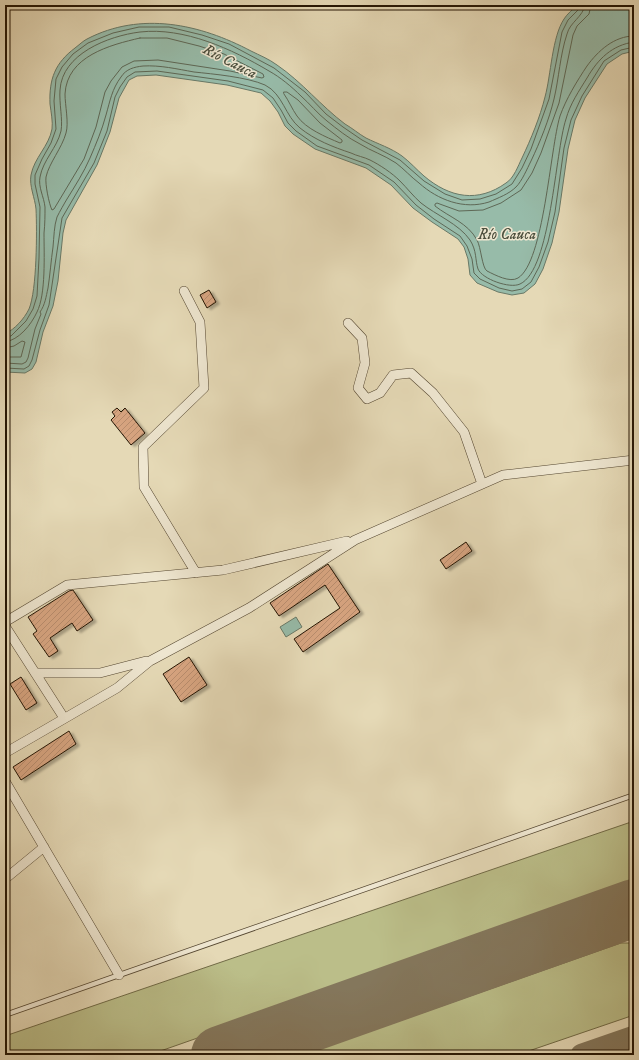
<svg xmlns="http://www.w3.org/2000/svg" width="639" height="1060" font-family="'IM FELL DW Pica',serif">
<defs>
<pattern id="building-hatch" width="6" height="6" patternUnits="userSpaceOnUse"><rect width="6" height="6" fill="#d8a581"/><path d="M-1 1l2-2M0 6l6-6M5 7l2-2" fill="none" stroke="#b98d6e"/></pattern>
<filter id="shadow"><feDropShadow dx="3.5" dy="2" stdDeviation="1" flood-color="#0004"/></filter>
</defs>
<rect width="100%" height="100%" fill="#e5d9b6"/>
<filter id="stains"><feTurbulence type="fractalNoise" baseFrequency=".005" numOctaves="4"/><feColorMatrix values="0 0 0 0 .2 0 0 0 0 .09 0 0 0 0 .02 0 0 0 .5 -.17"/></filter>
<radialGradient id="worn" r=".72"><stop offset=".6" stop-color="#630" stop-opacity="0"/><stop offset="1" stop-color="#630" stop-opacity=".3"/></radialGradient>
<path fill="#bbbe89" stroke="#706a46" d="M634 821V885L149 1055H5V1036Z
M621 943H630L634 945V1015L517 1055H302Z"/>
<path fill="#97bba9" stroke="#697967" d="M578 5H634V51L622 54 607 64 585 98 575 120 568 149 559 212 552 243 543 269 535 284 524 293 512 295 498 292 477 283 470 275 468 259 464 247 458 239 432 222 413 208 391 185 366 168 315 149 293 134 285 126 278 112 270 101 261 93 227 85 156 75 137 76 129 80 119 98 110 132 97 165 66 220 63 233 58 281 53 306 43 332 36 362 32 369 25 373 5 372V334C15 329 24 319 29 309 37 290 37 231 36 209 35 198 29 186 31 175 34 158 49 146 52 129 53 122 51 112 50 104 49 79 55 63 75 48 79 45 83 41 87 39 141 11 200 24 251 51 259 55 269 59 277 65 302 82 321 106 345 124 352 128 359 134 366 138 378 144 391 148 402 156 410 162 417 170 424 176 450 198 478 203 506 183 514 178 518 166 522 158 531 139 540 117 545 97 551 75 552 37 564 19 567 14 573 9 578 5Z
M296 617 302 627 286 637 280 627Z"/>
<g fill="none" stroke-linecap="round" stroke-linejoin="round">
<path stroke="#5e6856" stroke-width="1" d="M591 5 589 14 577 26 573 35 559 103 541 153 532 173 521 190 501 203 483 210 459 211 437 203 435 204V206C449 217 468 223 477 240 481 247 482 268 487 271 495 275 510 283 518 278 544 262 550 149 560 116 566 99 577 81 587 66 598 51 614 36 634 36
M140 38H167L199 46 224 54 263 74 264 77 262 78 230 71 158 60 134 61 122 67 111 81 105 92 96 127 84 159 54 209 52 210C49 204 45 184 46 177 49 163 62 148 66 133 69 123 65 105 65 94 67 56 110 45 140 38Z
M284 92H287L298 100 320 123 342 140V142L340 143C326 137 306 129 297 116 292 109 289 101 284 94Z
M5 337 11 336 26 321 33 309 37 296 39 258 40 207 35 184V175L42 159 51 143 56 129 54 101 56 79 62 67 73 54 88 43 113 33 139 27H169L202 35 229 44 274 68 305 92 326 114 343 127 362 140 400 160 424 181 445 194 462 200 480 199 496 194 512 184 522 168 531 149 549 99 562 32 568 20 579 9 580 5
M5 342C19 340 31 325 37 312 46 294 44 255 44 233 45 224 45 215 45 207 44 197 38 187 40 177 43 160 57 148 61 131 63 120 59 103 60 90 62 54 108 36 140 32 184 27 232 49 269 71 280 77 292 87 301 96 310 104 317 113 327 121 337 129 348 138 360 144 371 151 384 155 396 163 404 169 411 177 419 183 438 200 464 210 489 202 498 198 509 194 516 187 522 181 527 169 531 161 540 142 549 120 554 99 559 78 560 55 567 34 570 22 583 17 585 5
M5 348 14 346 22 341 25 342 21 357H5
M5 363 22 364 26 362 28 358 35 329 41 314 40 312C45 305 46 297 48 288 50 275 51 261 53 247 54 237 54 226 57 217 60 211 64 204 67 199 75 186 84 172 90 158 96 144 102 130 106 115 110 101 112 89 121 77 126 69 134 67 143 66 160 65 177 69 194 72 213 74 247 77 265 85 283 94 285 116 300 128 315 140 333 147 351 153 357 156 364 157 370 160 380 165 392 173 400 181 407 188 413 196 421 203 436 215 459 224 470 240 477 251 475 260 478 269 482 279 510 289 520 284 551 270 555 152 566 119 570 104 579 91 587 78 598 59 612 45 634 42
M5 368 24 369 29 366 32 360 40 330 49 305 62 218 94 163 107 131 115 97 120 87 127 77 135 72 157 71 228 81 263 90 273 98 281 110 288 123 296 131 317 146 369 165 394 182 416 205 434 219 460 236 467 246 472 259 474 273 480 279 499 288 512 291 522 289 531 282 539 267 548 242 555 212 564 148 571 120 582 96 604 61 621 50 634 47"/>
<path stroke="#84775c" stroke-width="23" d="M598 921 615 919H634
M582 1055 634 1037"/>
<path stroke="#84775c" stroke-width="58" d="M220 1055 634 908"/>
</g>
<path fill="url(#building-hatch)" stroke="#241503" filter="url(#shadow)" d="M209 290 216 302 207 308 200 295Z
M117 408 121 412 125 408 145 433 131 445 111 420 115 416 112 412Z
M466 542 472 551 446 569 440 560Z
M328 564 360 612 303 652 294 639 340 608 325 585 279 616 270 603Z
M73 590 93 620 77 631 72 623 50 638 58 651 49 657 33 634 37 631 28 617 69 591Z
M189 657 207 685 181 702 163 674Z
M21 677 37 703 26 710 10 684Z
M69 731 76 744 21 780 13 767Z"/>
<g fill="none" stroke-linecap="round" stroke-linejoin="round">
<defs>
<path id="lane" d="M5 1015 634 795"/>
<path id="street" d="M184 291 200 322 204 388 143 447 144 487 196 573
M348 323 362 338 365 363 358 388 367 399 380 393 393 375 411 373 433 393 464 432 482 484
M5 622 67 585 223 570 347 541
M5 626 64 718
M35 673H100L146 661
M5 753 117 688 150 661 249 608 355 540 503 475 634 460
M5 781 119 975
M5 879 44 847"/>
</defs>
<use href="#lane" stroke="#544630" stroke-width="6"/>
<use href="#street" stroke="#544630" stroke-width="10"/>
<use href="#lane" stroke="#eee6d0" stroke-width="4.5"/>
<use href="#street" stroke="#eee6d0" stroke-width="9"/>
</g>
<g text-anchor="middle" stroke-width="3" stroke-linejoin="round" paint-order="stroke">
<g font-size="15" font-style="italic" fill="#4c4f3d" stroke="#eee6d0">
<text transform="translate(230 61) rotate(27)" y="5">Río Cauca</text>
<text x="507" y="239">Río Cauca</text>
</g>
</g>
<rect width="639" height="1060" fill="none" stroke="#e5d9b6" stroke-width="20"/>
<rect x="6" y="6" width="627" height="1048" fill="none" stroke="#241503" stroke-width="2"/>
<rect x="10" y="10" width="619" height="1040" fill="none" stroke="#241503"/>
<rect width="100%" height="100%" filter="url(#stains)"/>
<rect width="100%" height="100%" fill="url(#worn)"/>
</svg>
